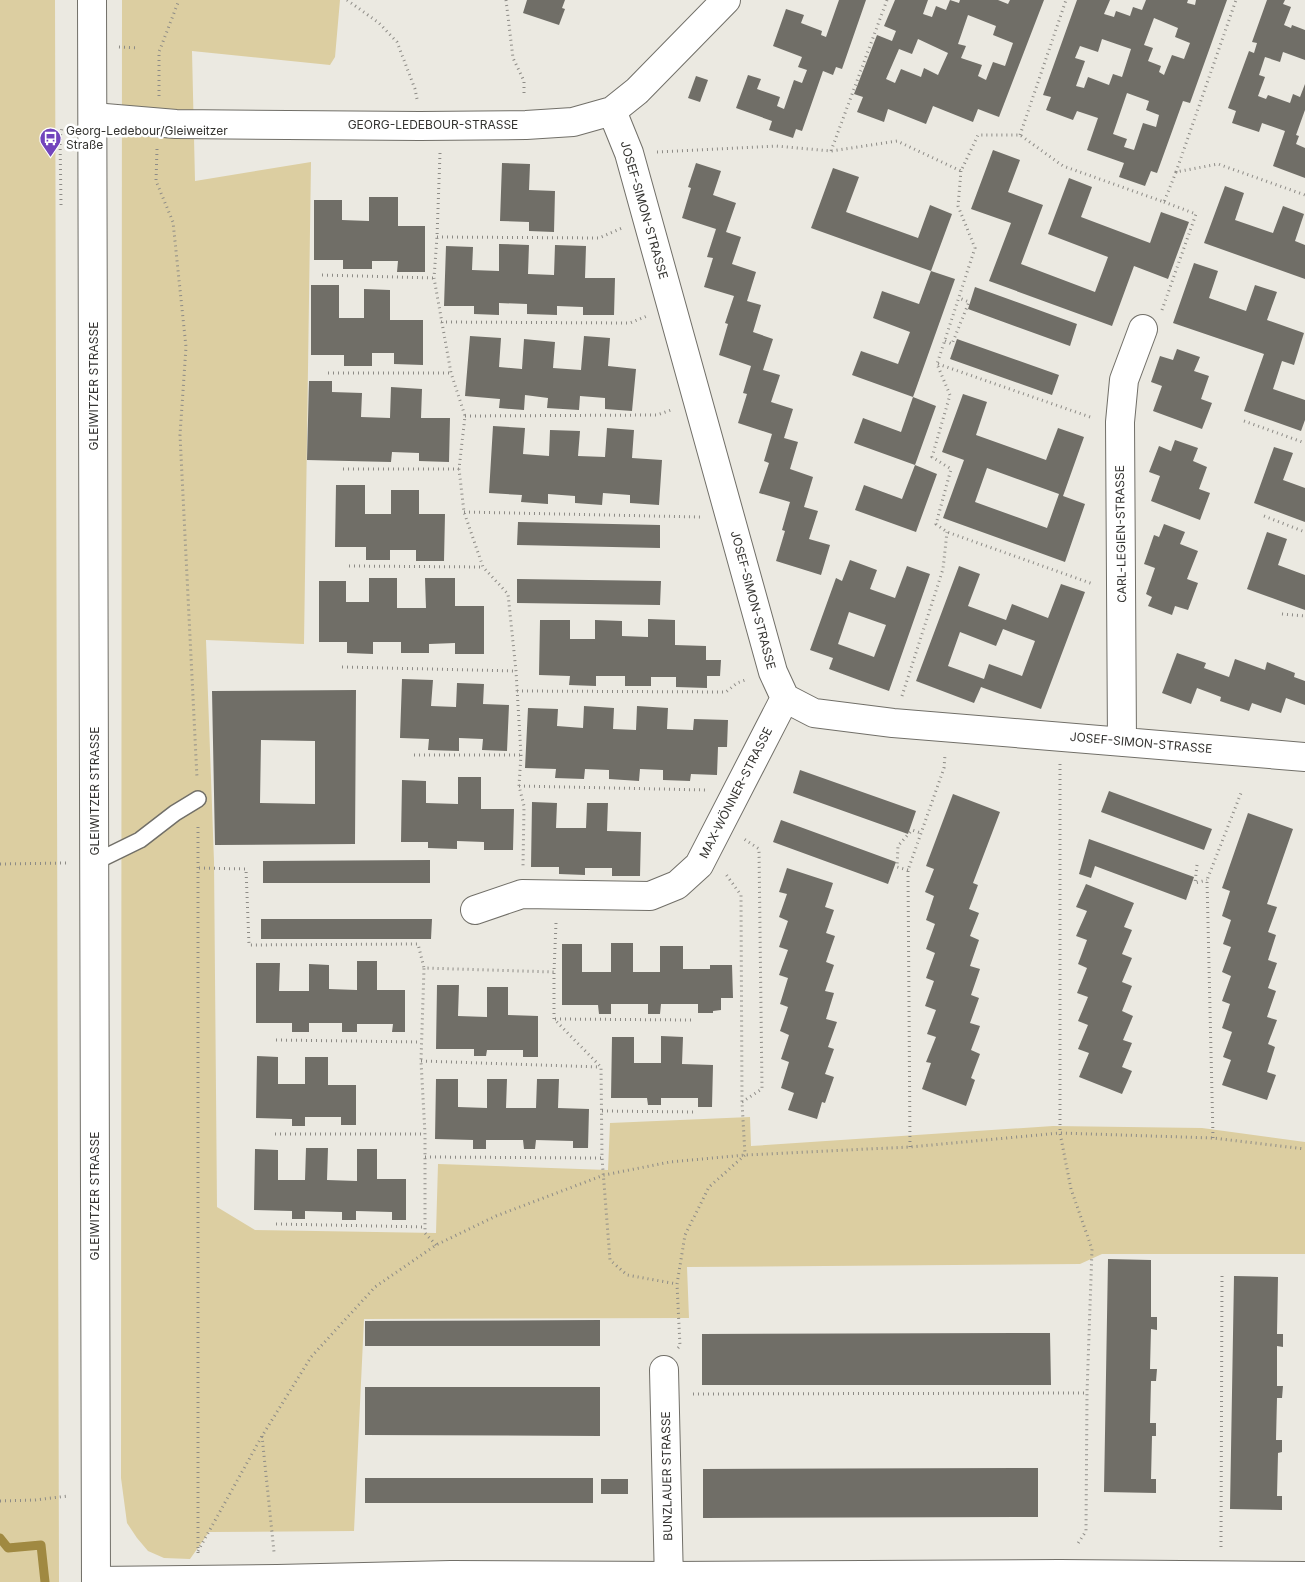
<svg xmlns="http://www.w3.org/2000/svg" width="1305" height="1582" font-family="Inter,sans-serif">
<rect width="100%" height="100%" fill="#ebe9e1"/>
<path fill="#dccea1" d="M0 0H55L59 1582H0Z
M122 0H340L335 57 330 65 192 51 195 181 311 162 304 644 206 640 214 861 217 1207 255 1230 436 1233 438 1164 608 1170 610 1123 750 1117 751 1146 1053 1126 1202 1128 1305 1142V1254H1102L1080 1264 687 1267 689 1318 364 1319 354 1531 209 1532 190 1559 164 1558 148 1551 137 1538 127 1523 121 1478Z"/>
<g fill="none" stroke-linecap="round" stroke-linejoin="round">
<path stroke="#a08941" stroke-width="9" d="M0 1538 8 1548 41 1545 45 1582"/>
</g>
<path fill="#706e67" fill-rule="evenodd" d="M527 0H565L562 8 565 9 559 25 523 13Z
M839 0H866L842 69 836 67 833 75 823 71 802 131 796 129 793 138 769 130 772 121 736 108 748 75 761 79 757 89 780 97 777 106 784 109 794 80 802 83 807 70 798 67 802 57 773 46 786 9 804 15 801 23 822 31 821 35 826 37Z
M895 0H928L923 14 932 17 936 6 946 10 950 0 959 3 960 0H998L1008 4 1010 0H1044L999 117 978 109 973 122 933 106 926 124 888 109 884 122 857 112 863 97 854 94 877 35 892 41 896 31 884 26ZM968 15 996 26 993 35 1013 43 1005 66 993 62 986 80 978 76 982 65 961 58 966 46 958 44ZM918 39 948 53 938 75 924 68 921 77 901 69 895 83 886 79 899 49 912 54Z
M1077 0H1110L1104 14 1114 17 1116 11 1130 16 1133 7 1142 10 1146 0H1188L1187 3 1195 5 1196 0H1227L1190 103 1183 101 1157 173 1151 171 1145 186 1119 177 1124 163 1087 150 1098 118 1077 111 1073 120 1046 110 1051 97 1043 95ZM1154 18 1178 28 1175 37 1190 43 1184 59 1172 55 1164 75 1159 72 1161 66 1148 61 1153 48 1144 45ZM1102 39 1131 49 1122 77 1113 74 1109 85 1088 77 1084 88 1076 86 1085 61 1075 58 1080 46 1098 52ZM1127 93 1149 101 1146 110 1159 115 1156 127 1143 123 1134 150 1124 147 1127 139 1113 134Z
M1267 0H1285L1283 4 1291 7 1284 25 1291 28 1292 25 1305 30V60L1283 52 1280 62 1265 57 1259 75 1265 77 1258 96 1266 99 1268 95 1290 103 1293 94 1300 97 1305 84V110L1296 135 1299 136 1296 144 1305 148V178L1273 166 1285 131 1262 123 1259 132 1232 123 1236 111 1228 108 1249 51 1254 53 1257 43 1252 42Z
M696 76 708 80 700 102 688 98Z
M993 150 1020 160 1008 192 1043 205 1021 264 1095 292 1108 257 1048 234 1069 178 1092 187 1081 217 1150 243 1161 212 1189 222 1168 279 1134 266 1112 326 989 281 1011 223 971 209Z
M502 163 530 164 529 190 555 191 554 232 529 231V222L500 221Z
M696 163 721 171 713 195 736 203 726 232 741 237 732 264 756 272 747 301 761 305 753 332 773 339 763 370 780 375 771 402 793 409 784 438 798 442 790 469 813 477 804 507 818 511 809 539 830 545 821 575 776 561 785 531 782 530 790 502 759 493 769 463 764 461 772 434 738 423 747 394 743 393 751 366 719 355 728 324 725 323 734 296 704 287 713 258 707 257 716 229 682 218 691 188 688 187Z
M833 168 859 177 846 212 918 238 930 205 952 214 931 271 811 228Z
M1225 186 1244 193 1235 220 1273 233 1283 206 1304 214 1295 241 1305 245V279L1204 243Z
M369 197H398V226H425V272H397L398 261H372V269H343V260H314V200H342V220L369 221Z
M499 244 529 245 528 274 554 275 555 245 586 246 585 278H615L614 315H583V307L557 306V315L527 314V304L499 303V315L474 314V306H444L446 246 473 247 472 270 499 271Z
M1194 263 1218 271 1209 298 1246 311 1255 285 1277 292 1267 320 1304 333 1294 365 1282 361 1273 389 1305 400V420L1301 431 1244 411 1264 354 1173 323Z
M931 271 955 279 913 397 852 375 861 351 898 364 910 332 873 318 882 291 919 304Z
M311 285H339V318H364V289L390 290V320H423V365L394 364V353H372V366H344V355H311Z
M975 287 1077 324 1070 346 968 309Z
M470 336 501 338 499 367 522 369 524 339 555 342 553 368 581 370 584 336 610 338 608 366 636 369 632 411 605 409V398L580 396 579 410 547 408 548 398 525 395 524 410 499 408 500 399 465 396Z
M957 339 1059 375 1052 395 950 359Z
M1177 349 1200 357 1194 371 1209 376 1201 399 1212 403 1202 429 1153 411 1162 386 1151 382 1160 356 1173 360Z
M309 381H332V392L362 393 361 417 390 418 391 387 422 389 421 418H450L449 462 419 461V453L392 452 391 462 307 460Z
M963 394 987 402 976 435 1046 460 1058 428 1084 437 1063 496 1085 504 1065 562 943 518 964 460 942 452ZM987 468 1059 494 1047 528 975 502Z
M913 397 936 406 915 465 854 443 863 418 901 432Z
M493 426 525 428 523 454 549 456 550 430 580 431 578 456 605 457 607 428 634 430 632 458 662 460 659 505 630 503V495L603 493 602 505 575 503V496L548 494V504L521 502 522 495 489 493Z
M1175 440 1198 448 1193 461 1207 467 1199 489 1210 493 1200 520 1151 501 1160 476 1149 472 1159 446 1171 451Z
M1274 447 1293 453 1283 480 1305 488V522L1254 503Z
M915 465 937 474 916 532 855 510 864 485 902 499Z
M336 485H365V514H391V490H419V514H445L444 561H416V550H390V560H366V547H335Z
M518 522 660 525V548L517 545Z
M1164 524 1185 532 1180 544 1198 551 1187 579 1198 583 1188 610 1175 606 1172 615 1148 606 1152 597 1146 594 1155 568 1144 564 1154 535 1159 537Z
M1267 532 1287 539 1278 565 1305 575V610L1247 589Z
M850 560 877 570 870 589 895 598 907 566 930 574 889 691 829 669 833 658 810 650 836 578 842 581ZM849 612 886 625 874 657 838 644Z
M959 566 980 574 968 606 1006 620 1012 604 1048 618 1061 584 1085 592 1041 709 981 687 974 703 916 681ZM1003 629 1035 641 1022 676 989 664 984 679 948 666 960 632 996 646Z
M369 578H397V608H426L425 578H455V606H484V654H455V643L429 644V653H401V642H373V654L347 653V642H319V581H346V602H369Z
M517 579 661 581 660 605 517 603Z
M648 619 675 620V645L706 646V660H721L720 676H707V688L676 687V677H651V686H625V676H596V686L569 685 570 676 539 675 540 620H570V639H595V620L622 621V636L648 637Z
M1177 653 1206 663 1204 668 1229 677 1235 659 1265 670 1267 662 1295 673 1294 677 1305 681V705L1286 698 1281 713 1252 703 1249 711 1220 701 1221 697 1197 688 1191 704 1162 693Z
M402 679 433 680 431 706 456 707 457 683 484 684 483 704 509 705 507 751 482 750 483 739 459 738V751L428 750 429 739 400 738Z
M356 690 355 844 215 845 212 691ZM261 740 315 741V804L260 803Z
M584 706 614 708 613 729 636 730 637 706 668 708 667 729 693 730 694 719 728 720 727 747H718L717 775 691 774 690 781 663 780V770L640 769 639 781 609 779V770L585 769 584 779 555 778 556 769 525 768 528 708 558 709 557 726 583 728Z
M800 770 916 811 908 834 793 793Z
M458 777H481V809H514L513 850H484V842L457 841V849L428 848V842H401L402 780 426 781V803L458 804Z
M1109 791 1212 829 1204 850 1101 812Z
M953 794 1000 812 973 883 978 885 969 909 979 913 970 936 979 940 970 966 980 969 971 995 979 998 970 1023 980 1026 971 1050 980 1054 971 1078 975 1080 966 1106 922 1089 931 1063 926 1062 936 1037 927 1034 936 1010 925 1006 934 981 926 978 935 953 926 949 935 924 926 920 934 896 925 892 934 869 926 866Z
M532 802 557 803 556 828H586L587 803H608L607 831 641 832 640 876H612V868H585V875L559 874V867H531Z
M1248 813 1293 829 1267 904 1277 907 1268 932 1276 935 1268 960 1277 963 1268 988 1276 991 1267 1017 1277 1020 1268 1044 1275 1047 1267 1072 1276 1075 1267 1100 1222 1085 1231 1060 1223 1057 1232 1032 1222 1028 1230 1004 1222 1001 1231 976 1222 972 1231 947 1223 944 1231 920 1222 916 1230 891 1222 888Z
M781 820 896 862 888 884 773 842Z
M1089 839 1194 877 1186 900 1095 866 1091 878 1079 874Z
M430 860V883H263V861Z
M787 868 833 883 825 907 834 910 826 933 835 936 826 962 834 965 825 991 834 993 826 1019 837 1022 828 1047 834 1049 825 1074 834 1077 825 1103 822 1102 817 1119 788 1110 794 1093 781 1088 789 1062 781 1059 789 1035 780 1031 788 1007 780 1004 788 978 779 975 788 950 779 947 788 921 779 917 787 894 779 892Z
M1086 884 1134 903 1124 927 1132 930 1122 954 1132 958 1122 982 1132 986 1122 1011 1133 1016 1123 1040 1132 1043 1122 1067 1132 1071 1122 1094 1079 1077 1089 1053 1078 1049 1088 1025 1078 1021 1088 997 1077 993 1087 968 1078 964 1087 940 1076 936 1087 911 1076 907Z
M261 919H432L431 939H261Z
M611 943H633V972H660V946H683V969H710V965H732L733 998H721V1010L713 1011V1013H698V1004H661L660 1014H648V1004H611V1014H599L598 1005H562V944H582V972H611Z
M357 961H377V990H405V1032H392L393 1024H357V1032H342V1023H309V1032H292V1023H256V963H280L279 991H309V964L329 965V989L357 990Z
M437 985H459L458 1016 487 1017V987H508V1015L538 1016V1057H523V1050H487L486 1056H474V1049H436Z
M661 1036 683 1037 682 1064 713 1065 712 1107H698V1098H661V1105H648L647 1098H611L612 1037H634V1063H661Z
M257 1056 278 1057V1084H305V1057H328V1085H356V1125H341V1117H305V1126H292V1119L256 1118Z
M436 1079H458V1107L487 1108V1079H507L506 1108H536L537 1079H559L558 1108 589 1109 588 1148H573V1141L536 1140 535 1149H524L523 1140H486V1149H473V1140L435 1139Z
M306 1148H328L327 1180 357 1181V1149H377V1179H406V1220H392V1212L356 1211V1220H342V1212L305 1211V1219H292V1211L254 1210 255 1149 278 1150V1180H305Z
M1108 1259 1151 1260V1317H1157V1330L1151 1329 1150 1369H1157L1156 1381H1151L1150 1423H1156V1436H1152L1151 1479H1156V1493L1104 1492Z
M1234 1276 1278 1277 1277 1334H1283V1347L1277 1346V1386H1283L1282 1398H1277L1276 1440H1282V1452L1278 1453 1277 1496H1282V1510L1230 1509Z
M600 1320V1346H365V1321Z
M1050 1333 1051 1385H702V1334Z
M365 1387H600V1436L365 1435Z
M1038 1468V1517L703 1518V1469Z
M365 1478H593V1503H365Z
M601 1479H628V1494H601Z"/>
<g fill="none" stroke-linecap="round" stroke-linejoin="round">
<defs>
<path id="service" d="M95 862 140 840 175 813 198 799"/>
<path id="minor" d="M612 111 629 153 773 672 785 698 814 713 893 723 1305 757
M93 117 176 124 420 126 526 125 573 122 612 111 637 91 726 0
M1122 742 1120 422 1124 380 1143 329
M475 910 522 894 650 896 677 885 699 865 785 698
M664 1370 669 1582
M96 1581 277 1579 451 1575 669 1576 1060 1574 1305 1576"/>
<path id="secondary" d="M92 0 96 1582"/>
</defs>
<use href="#service" stroke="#716f68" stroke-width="18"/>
<use href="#minor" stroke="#716f68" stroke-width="30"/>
<use href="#secondary" stroke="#716f68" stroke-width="30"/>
<path stroke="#8d8b86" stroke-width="3" stroke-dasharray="1 4" stroke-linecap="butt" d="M347 0 379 23 397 42 415 89 417 99
M506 0 513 58 524 81V97
M119 47 139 48
M159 96V52L179 0
M1020 135 1066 0
M157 149 156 181 173 222 186 347 180 435 197 778
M831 151 887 0
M657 152 776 146 831 151 897 141 961 171 978 135H1020L1063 166 1164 202 1176 172 1218 164 1305 195
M440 153 437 237 434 278 451 373 465 416 459 469 464 512 483 567 508 594 516 671 521 755 519 786 524 806 523 866
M961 171 958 206 975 248 937 364 950 395 932 457 951 469 936 524 947 532 1093 584
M1176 172 1236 0
M61 205 60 138 62 127
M437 237 599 238 622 228
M322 275 434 278
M1162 310 1196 214 1164 202
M441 322 630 323 647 316
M945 341 952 344 969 302 959 298
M938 364 1093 418
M328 373H451
M465 416 657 415 671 410
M1244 421 1305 443
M343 469H459
M464 512 700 517
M1264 516 1305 532
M349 566 483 567
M1282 614 1305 616
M342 667 516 671
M517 691 726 692 737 683 748 679
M902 696 943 569 947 532
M414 755H521
M1060 764V1133L1071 1189 1092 1249 1087 1393 1086 1531 1077 1545
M519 786 706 790
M0 864 67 863
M1197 865 1195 883 1207 880
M199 868 246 869 249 945 418 944 424 968
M908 870 897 867 898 846 912 830 921 833
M556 923 554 972V1019L601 1067 602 1158 610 1260 627 1275 677 1284
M555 1019 692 1020
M276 1040 421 1042
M421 1061 600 1067
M742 1102 762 1089 759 849 744 839
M602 1111 695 1112
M275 1134H425
M1213 1138 1207 880 1241 793
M910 1147 908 870 944 768 945 755
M425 1157 602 1158
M276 1224 426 1227
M436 1245 425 1233V1134L421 1061 424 968 554 972
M678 1348 680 1346 677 1284 685 1235 709 1187 745 1155 742 1102 741 895 725 873
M693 1394 1087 1393
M262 1436 274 1552
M0 1501 35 1500 68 1496
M1221 1547 1222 1276
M198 1551 262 1436 311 1357 375 1287 436 1245 496 1216 604 1175 670 1162 745 1155 910 1147 1060 1133 1213 1138 1305 1149
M198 1553V824"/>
<use href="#service" stroke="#fff" stroke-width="15"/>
<use href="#minor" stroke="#fff" stroke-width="28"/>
<use href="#secondary" stroke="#fff" stroke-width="28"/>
</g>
<defs>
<symbol id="bus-pin" viewBox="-11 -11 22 30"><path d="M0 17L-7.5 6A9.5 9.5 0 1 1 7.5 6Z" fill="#7244bc" stroke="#fff"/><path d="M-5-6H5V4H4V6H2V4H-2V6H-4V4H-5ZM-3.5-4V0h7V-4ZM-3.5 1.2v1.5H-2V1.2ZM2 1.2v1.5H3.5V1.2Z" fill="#fff"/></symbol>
</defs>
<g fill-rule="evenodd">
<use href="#bus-pin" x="38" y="126" width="25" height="34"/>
</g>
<g text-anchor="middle" stroke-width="5" stroke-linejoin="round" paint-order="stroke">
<g font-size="12" fill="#343330" stroke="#fff">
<text x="433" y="129">GEORG-LEDEBOUR-STRASSE</text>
<text transform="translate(644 210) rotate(74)" y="4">JOSEF-SIMON-STRASSE</text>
<text transform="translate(94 386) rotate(-90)" y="4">GLEIWITZER STRASSE</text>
<text transform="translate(1121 534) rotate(-91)" y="4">CARL-LEGIEN-STRASSE</text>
<text transform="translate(753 600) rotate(75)" y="4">JOSEF-SIMON-STRASSE</text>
<text transform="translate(1141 743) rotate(5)" y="4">JOSEF-SIMON-STRASSE</text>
<text transform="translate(95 791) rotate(-90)" y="4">GLEIWITZER STRASSE</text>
<text transform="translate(736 793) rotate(-63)" y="4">MAX-WÖNNER-STRASSE</text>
<text transform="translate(95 1196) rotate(-90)" y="4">GLEIWITZER STRASSE</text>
<text transform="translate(667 1476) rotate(-91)" y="4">BUNZLAUER STRASSE</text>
</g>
<g font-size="12" fill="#343330" stroke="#fff" text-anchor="start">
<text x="66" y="135">Georg-Ledebour/Gleiweitzer<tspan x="66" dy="14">Straße</tspan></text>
</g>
</g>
</svg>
